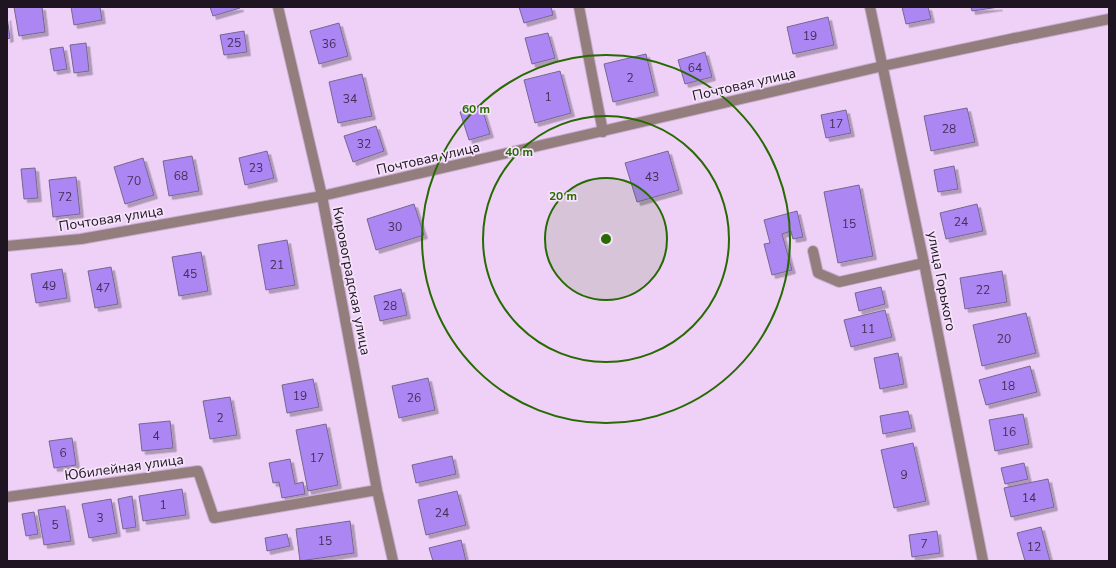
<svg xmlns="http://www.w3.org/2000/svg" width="1116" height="568" font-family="'Nunito Sans',sans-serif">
<defs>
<filter id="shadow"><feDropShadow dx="3.5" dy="3.5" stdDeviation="0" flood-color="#0004"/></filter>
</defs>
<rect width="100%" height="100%" fill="#efd1f8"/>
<path fill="#ac86f3" stroke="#74688f" filter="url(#shadow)" d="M14 7H42L45 32 19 36Z
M71 7H100L102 20 74 25Z
M210 7H240V8L213 16Z
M519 7H551L553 15 524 23Z
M902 7H928L931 19 906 24Z
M971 7H999L972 11Z
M7 17 10 38 7 39Z
M828 17 834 45 793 54 787 27Z
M339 23 348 56 319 64 310 31Z
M244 31 247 52 224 55 220 35Z
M548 33 555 58 532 64 525 38Z
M86 43 89 71 74 73 70 45Z
M63 47 67 69 54 71 50 49Z
M705 52 712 77 685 84 678 60Z
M646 54 655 92 613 102 604 64Z
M560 71 571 113 535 123 524 80Z
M362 74 372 116 338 123 329 82Z
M481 105 490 134 469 140 460 112Z
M967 108 975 142 931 151 924 116Z
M846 110 851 133 826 138 821 115Z
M376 126 384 151 353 162 344 136Z
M267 151 274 178 245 185 239 158Z
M668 151 679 190 637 202 625 163Z
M192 156 199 191 169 196 163 161Z
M143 158 154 195 125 204 114 167Z
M954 166 958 189 938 192 934 170Z
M35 168 38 198 24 199 21 169Z
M76 177 80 214 53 217 49 180Z
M859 185 873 256 838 263 824 192Z
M414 204 424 235 376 250 367 219Z
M977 204 983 231 946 239 940 213Z
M797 211 803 237 793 239 791 231 782 234 792 270 772 275 764 244 770 243 764 220Z
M287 240 295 285 266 290 258 245Z
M201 252 208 291 179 296 172 257Z
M111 267 118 304 95 308 88 271Z
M62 269 67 298 36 303 31 274Z
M1002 271 1007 302 965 309 960 278Z
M881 287 885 304 859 311 855 293Z
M401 289 407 315 380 321 374 296Z
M885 310 892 337 851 347 844 320Z
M1026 313 1036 353 982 366 973 325Z
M898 353 904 384 880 389 874 358Z
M1030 366 1037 392 986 405 979 380Z
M428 378 435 410 399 418 392 386Z
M313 379 319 407 287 413 282 385Z
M230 397 237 435 210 439 203 401Z
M908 411 912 428 883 434 880 416Z
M1023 414 1029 444 995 451 989 420Z
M170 421 173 448 142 451 139 424Z
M326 424 338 485 308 491 296 430Z
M72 438 76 465 54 468 49 441Z
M913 443 926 501 894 508 881 450Z
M452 456 456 474 416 483 412 465Z
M290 459 295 484 303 482 305 494 282 498 279 482 273 483 269 463Z
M1024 463 1028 479 1005 484 1001 468Z
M1048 479 1054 507 1011 517 1004 488Z
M182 489 186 515 143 521 139 496Z
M457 491 466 525 426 535 418 500Z
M132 496 136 527 123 529 118 499Z
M111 499 117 533 89 538 82 504Z
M65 506 71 541 44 545 38 510Z
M34 512 38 534 26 536 22 514Z
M350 521 354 553 300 561 296 529Z
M1041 527 1050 561H1025L1017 533Z
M937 531 940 553 912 557 909 535Z
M287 534 290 546 267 551 265 538Z
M461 540 466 561H433L429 548Z"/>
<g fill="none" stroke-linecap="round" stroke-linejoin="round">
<defs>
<path id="service" d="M1015 38 1109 19
M813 251 818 273 839 282 924 263"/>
<path id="minor" d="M278 7 322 196 377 490 393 561
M579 7 603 132
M870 7 924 263 983 561
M7 246 81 239 322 196 883 66 1015 38
M7 497 198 471 214 518 377 490"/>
</defs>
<use href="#service" stroke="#caafd1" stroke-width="12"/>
<use href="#minor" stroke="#caafd1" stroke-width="12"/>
<use href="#service" stroke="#947e7d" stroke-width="10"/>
<use href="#minor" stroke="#947e7d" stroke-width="10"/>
</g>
<circle cx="606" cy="239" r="61" fill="#266a00" fill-opacity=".12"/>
<g fill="none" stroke="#266a00" stroke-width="2">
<circle cx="606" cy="239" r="61"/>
<circle cx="606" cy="239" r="123"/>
<circle cx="606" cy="239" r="184"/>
</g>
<g text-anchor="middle" stroke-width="3.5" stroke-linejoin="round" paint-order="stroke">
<g font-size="12" fill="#423056">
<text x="810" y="40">19</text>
<text x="234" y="47">25</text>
<text x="329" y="48">36</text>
<text x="695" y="72">64</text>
<text x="630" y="82">2</text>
<text x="548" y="101">1</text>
<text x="350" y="103">34</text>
<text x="836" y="128">17</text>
<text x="949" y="133">28</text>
<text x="364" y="148">32</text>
<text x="256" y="172">23</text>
<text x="181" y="180">68</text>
<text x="652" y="181">43</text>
<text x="134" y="185">70</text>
<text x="65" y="201">72</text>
<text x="961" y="226">24</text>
<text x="849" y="228">15</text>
<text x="395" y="231">30</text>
<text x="277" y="269">21</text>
<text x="190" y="278">45</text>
<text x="49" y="290">49</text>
<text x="103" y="292">47</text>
<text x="983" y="294">22</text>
<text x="390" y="310">28</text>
<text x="868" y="333">11</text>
<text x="1004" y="343">20</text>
<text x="1008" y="390">18</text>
<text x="300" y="400">19</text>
<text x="414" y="402">26</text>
<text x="220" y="422">2</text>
<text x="1009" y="436">16</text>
<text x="156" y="440">4</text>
<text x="63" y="457">6</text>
<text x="317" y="462">17</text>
<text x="904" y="479">9</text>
<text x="1029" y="502">14</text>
<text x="163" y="509">1</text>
<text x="442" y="517">24</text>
<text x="100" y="522">3</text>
<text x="55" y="529">5</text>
<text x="325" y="545">15</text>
<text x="924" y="548">7</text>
<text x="1034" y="551">12</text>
</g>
<g font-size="14" fill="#1f1422" stroke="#f5e3fa">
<text transform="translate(744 84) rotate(-13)" y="5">Почтовая улица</text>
<text transform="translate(428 158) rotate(-13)" y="5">Почтовая улица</text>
<text transform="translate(111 218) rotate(-9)" y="5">Почтовая улица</text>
<text transform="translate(352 281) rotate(79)" y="5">Кировоградская улица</text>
<text transform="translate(942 281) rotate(79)" y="5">улица Горького</text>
<text transform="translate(124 467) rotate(-8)" y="5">Юбилейная улица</text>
</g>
</g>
<circle cx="606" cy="239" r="6" fill="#266a00" stroke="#f5e3fa" stroke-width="2"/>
<g font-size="12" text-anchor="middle" font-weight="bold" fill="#266a00" stroke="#f5e3fa" stroke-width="3.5" stroke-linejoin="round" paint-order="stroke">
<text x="476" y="113">60 m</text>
<text x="519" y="156">40 m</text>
<text x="563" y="200">20 m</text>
</g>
<rect width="1116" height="568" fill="none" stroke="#1f1422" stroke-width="16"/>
</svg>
